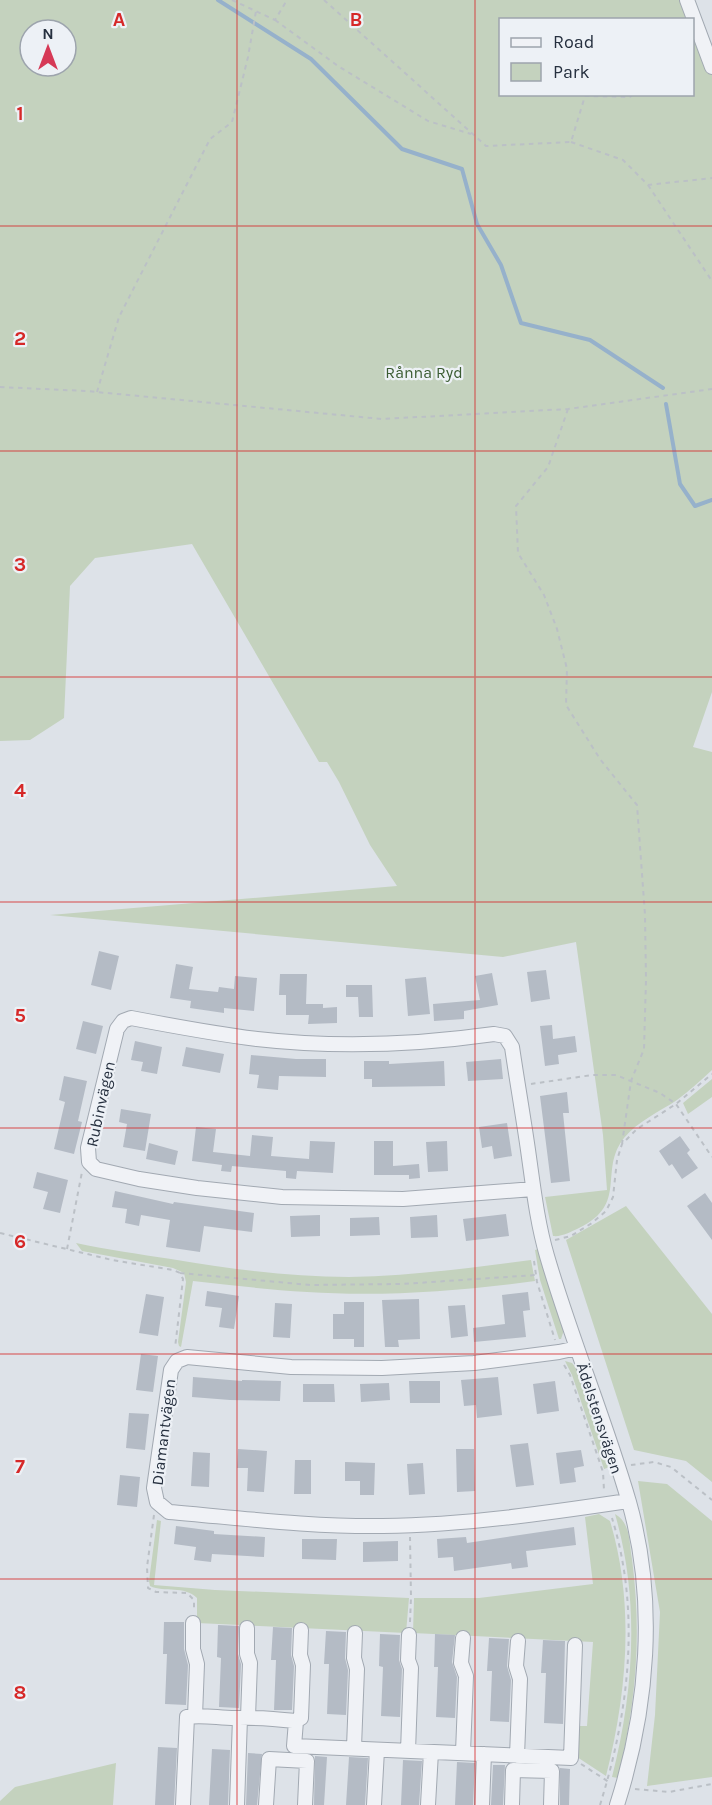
<svg xmlns="http://www.w3.org/2000/svg" width="712" height="1805" font-family="Karla,sans-serif">
<rect width="100%" height="100%" fill="#dde2e8"/>
<path fill="#c4d2be" fill-rule="evenodd" d="M0 0H694L712 52V692L693 747 712 752V1070C701 1080 689 1091 677 1100 659 1112 638 1121 624 1138 598 1171 629 1204 579 1228 570 1232 562 1237 553 1236L545 1197 607 1190 603 1135 576 942 503 957 50 915 397 886 370 845 339 782 327 762H319L192 544 95 558 70 586 64 718 30 740 0 741ZM500 20H692V94H500ZM30 30H66V66H30Z
M712 1079V1097L688 1114 683 1103Z
M626 1206 712 1314V1482L686 1461 634 1450 566 1240Z
M76 1243C108 1250 139 1254 171 1259 230 1269 289 1277 349 1277 410 1276 470 1268 531 1260L535 1281C460 1291 383 1297 307 1292 269 1290 231 1285 193 1281L181 1347 179 1346 178 1342 186 1282 184 1273 173 1268 82 1251Z
M538 1249 564 1330 561 1339H559L540 1280 535 1250Z
M565 1361 572 1363 576 1368 610 1467 604 1469 572 1375Z
M638 1481 667 1484 712 1521V1777L647 1786 655 1715 660 1612Z
M599 1514 610 1521C635 1604 627 1693 606 1776L574 1755V1726H587L593 1642 413 1633 414 1598H479L593 1584 585 1517Z
M615 1514C631 1523 629 1543 632 1559 642 1638 636 1701 618 1778L612 1777C634 1691 640 1600 615 1514Z
M157 1520 161 1521 154 1585 215 1590 409 1598 406 1633 197 1623V1598C184 1585 165 1593 150 1586L149 1581Z
M116 1763 113 1805H0V1801L15 1787Z"/>
<g fill="none" stroke-linecap="round" stroke-linejoin="round">
<path stroke="#96b1cb" stroke-width="4" d="M218 0 311 59 402 149 462 169 477 224 501 265 521 323 590 340 663 388
M666 404 680 484 695 506 712 500"/>
</g>
<path fill="#b4bbc5" d="M99 951 119 956 111 990 91 985Z
M176 964 193 967 189 989 218 992 219 987 234 989 235 976 257 978 254 1011 224 1008V1013L190 1008 191 1001 170 998Z
M546 970 550 999 531 1002 527 972Z
M492 973 498 1005 464 1011V1019L434 1021 433 1004 480 1000 475 976Z
M280 974H307L306 1004H323V1008L337 1007V1023L308 1024 309 1015H286V995H279Z
M426 977 430 1014 408 1016 405 979Z
M346 985H372L373 1017H359L358 997H346Z
M83 1021 103 1026 96 1054 76 1049Z
M552 1025 553 1039 575 1036 577 1052 558 1055 559 1064 545 1066 540 1026Z
M135 1041 162 1047 157 1074 141 1071 143 1062 131 1060Z
M186 1047 224 1054 220 1073 182 1066Z
M251 1055 296 1059H326V1077L279 1076 278 1090 257 1088 259 1075 249 1074Z
M501 1059 503 1079 468 1081 466 1062Z
M364 1061H389V1064L444 1061 445 1086 372 1087V1079H364Z
M64 1076 87 1081 78 1121 82 1122 74 1154 54 1149 65 1102 59 1100Z
M567 1092 569 1113H563L570 1181 551 1183 540 1096Z
M121 1109 151 1114 145 1151 123 1147 127 1124 119 1122Z
M507 1123 512 1156 494 1159 492 1146 482 1148 479 1127Z
M196 1127 216 1129 213 1152 250 1156 252 1135 273 1137 271 1156 309 1159 310 1141 335 1142 333 1173 297 1171 296 1179 286 1178V1171L232 1166 231 1172 221 1171 222 1165 192 1161Z
M680 1136 690 1150 687 1153 698 1168 682 1179 672 1164 669 1166 659 1151Z
M374 1141H393V1166L419 1164 420 1178 409 1179V1175H374Z
M447 1141 448 1171 428 1172 426 1142Z
M149 1143 178 1151 175 1165 146 1159Z
M37 1172 68 1180 60 1213 43 1209 48 1192 33 1188Z
M115 1191 173 1204 174 1202 254 1213 252 1232 204 1226 200 1252 166 1247 170 1220 141 1215 139 1226 125 1223 127 1209 112 1207Z
M705 1193 712 1203V1240L687 1206Z
M506 1214 509 1236 466 1241 463 1219Z
M320 1215V1236L291 1237 290 1216Z
M437 1215 438 1237 411 1238 410 1217Z
M379 1217 380 1235 350 1236V1218Z
M207 1291 239 1296 234 1329 219 1327 222 1308 205 1306Z
M528 1292 530 1310 523 1311 526 1337 474 1342 473 1328 505 1324 502 1295Z
M146 1294 164 1297 158 1336 139 1333Z
M419 1299 420 1339 398 1340 399 1347H385L382 1300Z
M344 1302H364V1347H354V1339H333V1314H344Z
M275 1303 292 1304 290 1338 273 1337Z
M465 1305 468 1336 451 1338 448 1306Z
M141 1354 158 1356 153 1392 136 1390Z
M193 1377 242 1381V1380L281 1381 280 1401 230 1400 192 1397Z
M498 1377 502 1415 477 1418 476 1405 464 1406 461 1380Z
M409 1381H440V1403H410Z
M555 1381 559 1411 537 1414 533 1384Z
M389 1383 390 1400 361 1402 360 1384Z
M303 1384H334L335 1402H303Z
M129 1413 149 1414 145 1450 126 1448Z
M528 1443 534 1485 516 1487 510 1445Z
M238 1449 267 1451 264 1492 247 1491 248 1468H237Z
M456 1449H474L475 1491 457 1492Z
M581 1450 584 1466 574 1468 576 1482 560 1484 556 1453Z
M193 1452 210 1453 209 1487 191 1486Z
M295 1460H311V1494H294Z
M345 1462 375 1463 374 1495H360V1481H345Z
M423 1463 425 1494 409 1495 407 1464Z
M120 1475 140 1477 137 1507 117 1505Z
M176 1526 214 1531V1534L265 1537 264 1557 212 1554 211 1562 194 1560 196 1547 174 1544Z
M574 1527 576 1545 526 1551 528 1567 512 1569 511 1563 454 1571 453 1557 438 1558 437 1539 466 1537 467 1543Z
M302 1539H337L336 1560 302 1559Z
M398 1541V1561L363 1562V1542Z
M164 1622H184V1649L188 1665 186 1705 165 1704 167 1654H163Z
M218 1625 239 1626 238 1654 241 1664 239 1708 219 1707 221 1658 217 1657Z
M273 1627 292 1628 291 1655 294 1666 292 1710H274L276 1660H271Z
M326 1631 346 1632 345 1658 348 1670 346 1715 327 1714 329 1664H324Z
M380 1634 400 1635 399 1660 402 1669 400 1717 381 1716 383 1667 379 1666Z
M435 1634 455 1635 452 1662 457 1677 455 1718 436 1717 438 1667H434Z
M489 1638 509 1639 507 1666 511 1680 509 1722 490 1721 492 1671H487Z
M543 1640 565 1641 563 1724 544 1723 546 1673H541Z
M158 1747 177 1748 174 1805H155Z
M212 1749 230 1750 228 1805H209Z
M248 1753 262 1754 257 1805H246Z
M315 1756 327 1757 324 1805H314Z
M349 1757 368 1758 365 1805H346Z
M403 1760 422 1761 419 1805H401Z
M457 1762 475 1763 473 1805H455Z
M493 1765H505L503 1805H491Z
M560 1768 570 1769 569 1805H560Z"/>
<g fill="none" stroke-linecap="round" stroke-linejoin="round">
<defs>
<path id="minor" d="M687 0 712 67
M533 1189 403 1199 282 1197 197 1188 139 1179 96 1169 89 1162 88 1148 117 1029 123 1021 131 1018C173 1026 215 1034 257 1039 336 1048 416 1045 494 1034L505 1036 512 1047C517 1081 523 1115 528 1150 533 1185 537 1222 547 1256 571 1339 605 1419 629 1502 657 1601 648 1708 617 1805
M577 1348 559 1352 474 1363 382 1368 291 1367 187 1357 177 1361 171 1370 154 1488 157 1502 169 1512C240 1518 312 1527 383 1526 466 1525 547 1513 628 1501
M193 1623V1649L197 1664 195 1716
M247 1628V1654L250 1663 248 1717
M296 1721 301 1718 303 1665 300 1655 301 1630
M354 1747 357 1669 354 1658 355 1633
M408 1751 411 1668 408 1660 409 1635
M463 1752 466 1676 461 1663 463 1638
M517 1756 520 1679 516 1666 518 1641
M183 1805 187 1717C204 1714 222 1719 239 1718 258 1717 277 1719 296 1721L294 1746 571 1758 575 1645
M237 1805 240 1718
M266 1805 269 1759 307 1761 305 1805
M374 1805 377 1750
M428 1805 431 1752
M482 1805 484 1754
M512 1805 513 1770 552 1771 551 1805"/>
</defs>
<use href="#minor" stroke="#a2a9b2" stroke-width="16"/>
<path stroke="#bbc0c6" stroke-width="2" stroke-dasharray="4.5 4.5" stroke-linecap="butt" d="M232 0 275 20 287 0
M324 0 486 146 571 142 585 96 630 97 633 94
M275 20 338 66 428 121 471 134
M571 142 623 160 648 185 712 178
M648 185 712 281
M0 387 86 391 382 419 568 409 712 389
M97 392 119 317 210 139 232 122 248 57 256 11
M568 409 548 467 516 506 518 553 544 595 557 629 567 669 566 705 600 759 637 805 645 915 646 980 644 1049 631 1081 622 1144
M531 1084 592 1075H616L660 1093 676 1104 712 1157
M0 1233 112 1260 173 1270 180 1273 183 1279 175 1348
M555 1240 571 1236 592 1223 606 1211 613 1197 617 1160 622 1144 637 1129 676 1104 712 1074
M67 1249 82 1172
M534 1261 537 1282 555 1340
M180 1273 310 1285 402 1284 536 1275
M564 1365 570 1375 603 1472 604 1490
M631 1465 654 1462 671 1467 712 1500
M154 1515 147 1567 148 1588 156 1592 187 1593 194 1600V1609
M410 1622 411 1597 410 1537
M581 1764 609 1782
M635 1789 669 1792 712 1784
M600 1805C629 1712 641 1612 612 1518"/>
<use href="#minor" stroke="#f0f2f6" stroke-width="14"/>
</g>
<path fill="none" stroke="#d62828" stroke-width="1.5" stroke-opacity="0.55" d="M237 0V1805M475 0V1805M0 226H712M0 451H712M0 677H712M0 902H712M0 1128H712M0 1354H712M0 1579H712"/>
<g text-anchor="middle" stroke-width="4.5" stroke-linejoin="round" paint-order="stroke">
<g font-size="16" fill="#3b5c32" stroke="#edf1f6">
<text x="424" y="378">Rånna Ryd</text>
</g>
<g font-size="16" fill="#26303f" stroke="#edf1f6">
<text transform="translate(100 1104) rotate(-78)" y="6">Rubinvägen</text>
<text transform="translate(600 1418) rotate(72)" y="6">Ädelstensvägen</text>
<text transform="translate(163 1432) rotate(-83)" y="6">Diamantvägen</text>
</g>
</g>
<g font-size="20" text-anchor="middle" font-weight="bold" fill="#d62828" stroke="#edf1f6" stroke-width="4.5" stroke-linejoin="round" paint-order="stroke">
<text x="119" y="26">A</text>
<text x="356" y="26">B</text>
<text x="20" y="120">1</text>
<text x="20" y="345">2</text>
<text x="20" y="571">3</text>
<text x="20" y="797">4</text>
<text x="20" y="1022">5</text>
<text x="20" y="1248">6</text>
<text x="20" y="1473">7</text>
<text x="20" y="1699">8</text>
</g>
<rect x="499" y="18" width="195" height="78" fill="#edf1f6" stroke="#9da4ad" stroke-width="1.5"/>
<rect x="511" y="38" width="30" height="9" fill="#f0f2f6" stroke="#9da4ad" stroke-width="1.5"/>
<text x="553" y="48" font-size="18" fill="#26303f">Road</text>
<rect x="511" y="63" width="30" height="18" fill="#c4d2be" stroke="#9da4ad" stroke-width="1.5"/>
<text x="553" y="78" font-size="18" fill="#26303f">Park</text>
<g transform="translate(48 48)"><circle r="28" fill="#edf1f6" stroke="#9da4ad" stroke-width="1.5"/>
<path d="M0-4.5L10 22L0 15L-10 22Z" fill="#d63956"/>
<text y="-9" font-size="16" font-weight="bold" text-anchor="middle" fill="#26303f">N</text>
</g>
</svg>
